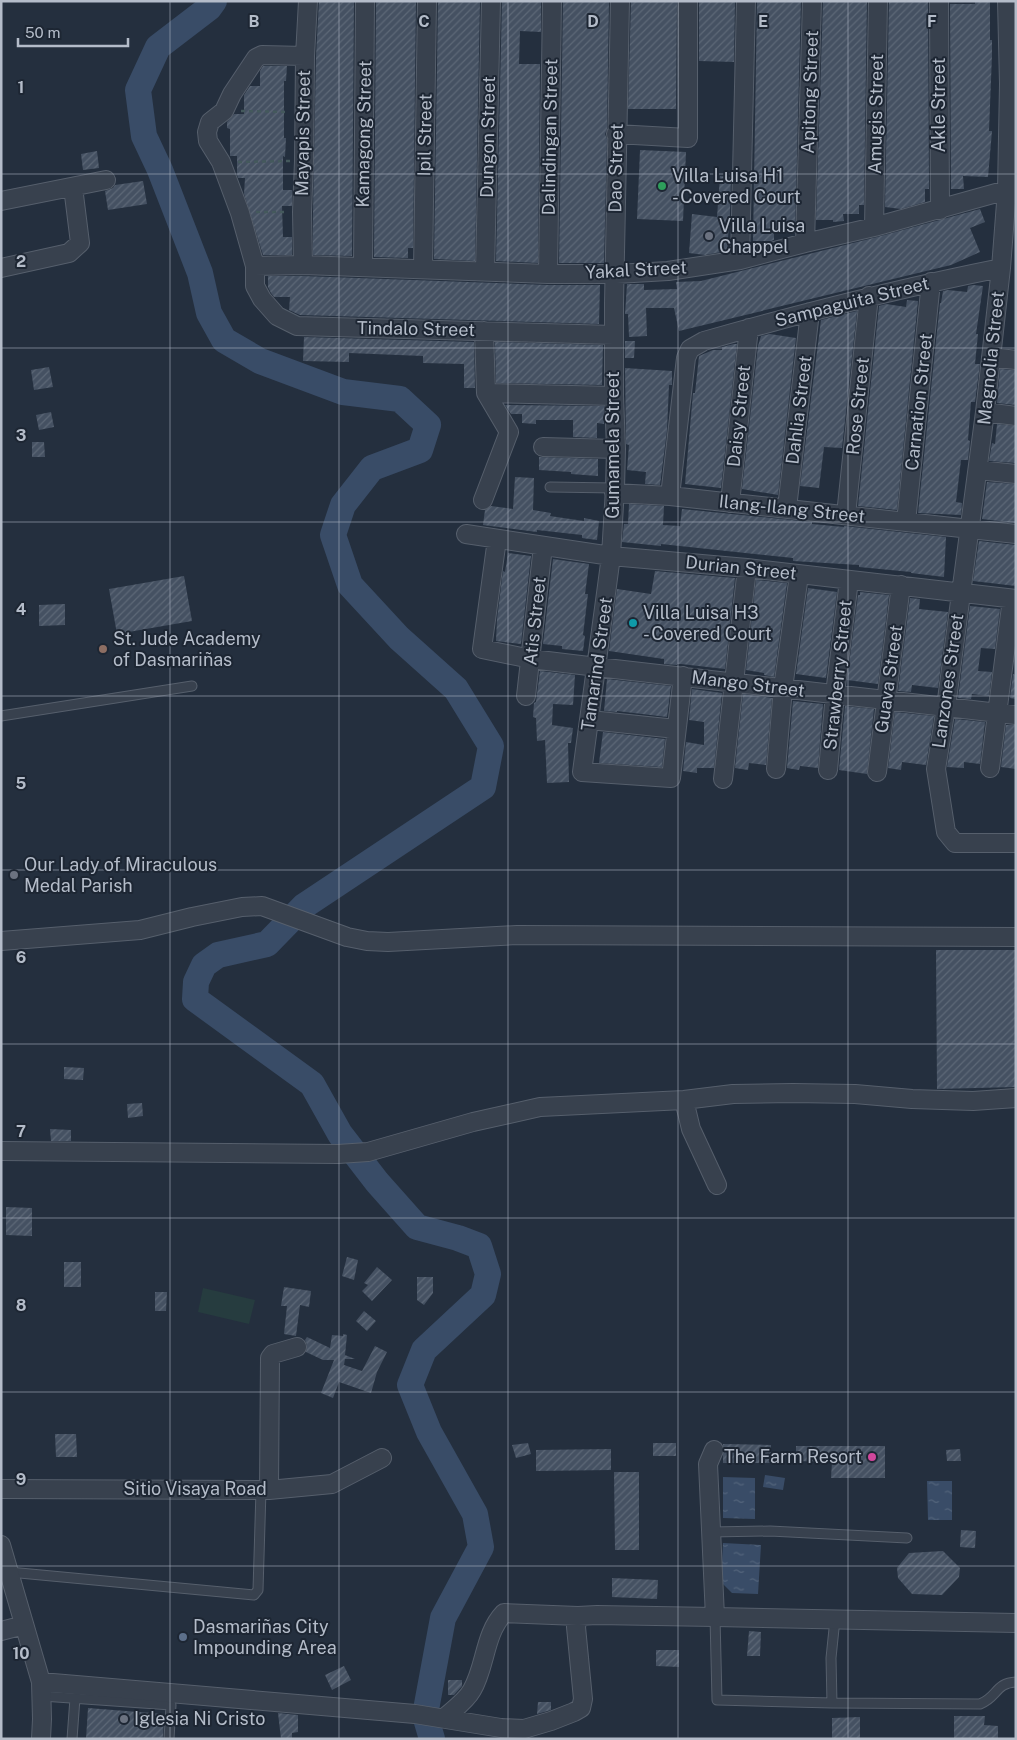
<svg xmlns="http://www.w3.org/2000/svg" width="1017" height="1740" font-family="'Public Sans',sans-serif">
<defs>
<pattern id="water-ripples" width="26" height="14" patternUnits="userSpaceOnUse" patternTransform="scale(1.25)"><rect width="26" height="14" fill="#394c67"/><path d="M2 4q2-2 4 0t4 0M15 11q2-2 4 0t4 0" fill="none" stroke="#53647b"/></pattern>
<pattern id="building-hatch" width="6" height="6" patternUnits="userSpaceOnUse" patternTransform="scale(1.25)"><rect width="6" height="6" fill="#455162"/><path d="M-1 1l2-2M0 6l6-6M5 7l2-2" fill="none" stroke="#5d6877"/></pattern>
</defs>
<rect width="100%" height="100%" fill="#242f3e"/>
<path fill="#263c3f" d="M203 1288 255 1300 249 1324 198 1312Z"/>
<path fill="url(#water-ripples)" d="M765 1475 785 1478 783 1490 763 1487Z
M723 1477 755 1478V1519L723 1518Z
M927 1481H952V1520H928Z
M723 1543 761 1545 758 1594 732 1593 721 1582Z"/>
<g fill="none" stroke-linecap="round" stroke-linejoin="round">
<path stroke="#394c67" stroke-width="26" d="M214 1 209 8 158 47 138 90 144 136 160 170 200 273 209 313 224 340 260 361 343 392 400 399 428 425 420 450 372 468 343 505 333 535 350 585 399 638 456 689 491 746 483 787 304 906 267 944 218 955 204 965 196 982 195 999 312 1084 340 1134 377 1182 417 1227 458 1238 479 1246 488 1274 483 1295 424 1350 410 1385 429 1432 475 1514 481 1547 443 1618 425 1715 432 1739"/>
</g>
<path fill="url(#building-hatch)" d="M319 1H354L352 256 313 255V212L316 56Z
M376 1H416L413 248H408V258L374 257Z
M438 1H480L475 261 434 259Z
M502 1H541V32L520 31 519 64H540L538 263 496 261Z
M563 1H609L607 129 605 134 607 139 604 263H559Z
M631 1H677L676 109H628Z
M699 1H735L734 62 699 61Z
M757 1H801L795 233 774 231V240L771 241H753Z
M823 1H867L864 205H859V214H843L844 221 833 222V220H816Z
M889 1H928L929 189H925V202L901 209 885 207Z
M975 1H990V40H992V55L989 131H992L988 177 963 176 964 189H951L950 4H975Z
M263 66H287L286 81H284V138H286L285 157 283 156V190H292V206H282L283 237H292V255H263L244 194 245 178H238L237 174V156H230V129L227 128V122L234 114H244V95L250 86H260V71Z
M640 150 686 152 683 221 637 219Z
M97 151 99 168 83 170 81 154Z
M720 176 731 177 730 212 727 251 705 255 689 253 692 214 717 217Z
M143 181 147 204 108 210 105 191 113 188 115 185Z
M980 209 985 222 970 228 980 252 951 265 679 331 674 308H646L647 336 629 337 628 314H625L627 284H644V290L677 289 676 282 701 281 877 237Z
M268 276H303L548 285H600L599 324 300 315 289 310 290 297H274L271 293 268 287Z
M973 285 983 286 976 334H978L975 364H980L975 402H971L968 440 970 441 968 460H961L956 502 962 503 961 515 918 513 940 303H941L943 291 948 290 967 292 968 286Z
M907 300 918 301 897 510 858 506 879 306 886 304 906 307Z
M857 311 842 448 824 447 819 488 800 486 821 320Z
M770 334 796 338 778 495 742 489 758 346 761 336Z
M304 337 474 342 475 388H464V364L423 363V356L349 353V362L303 361Z
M625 341H635L634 358H625Z
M495 342 603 345 602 385 496 383Z
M734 344H737L721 488 685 484 693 393H695L699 356 713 350H722V347Z
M49 367 53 387 34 390 31 370Z
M625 368 672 371V385H669L667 431 660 485 645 484 646 472 627 470 629 445 626 444Z
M1000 369 1016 370V405L997 403Z
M505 405 604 406V424L597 423V438L573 437V420H536V424L522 423V414H511Z
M51 412 54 427 39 430 36 415Z
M997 424 1016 426V463L989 461 992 443 995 444Z
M32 442H44L45 457H32Z
M539 457 598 459V476L571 474V472L539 470Z
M515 477 534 478 533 510 551 513 550 516 584 521V518L599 521 597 540 582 538V535L537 530V532L483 525 485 510 491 506 513 509Z
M987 482 1016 484V523L982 519Z
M629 504 664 506 663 525 680 526 682 509 812 522V524L844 527V526L946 537 944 577 911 573V572L859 567V565L793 561V558L661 544V546L622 542 624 524H628Z
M979 541 1016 545V586L973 581Z
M508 553 531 556 521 644 496 641 497 619 503 571 505 572Z
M553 559 589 564 585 594H588L583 635 585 636 583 651 562 649V646L543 644Z
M655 571 735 578 725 669 681 664H677V665L664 664V659L609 651 617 589 651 594Z
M184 576 192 621 117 634 109 589Z
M756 580 787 583 774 677 764 675V673L746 670Z
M808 588 837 592 826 678 796 674Z
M860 592 889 595 878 684 847 680 858 595H860Z
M910 598 920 599 919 609 948 612 938 688 912 685 911 692 898 691Z
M65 604V625L39 626V605Z
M970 606 1000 609 995 649 981 648 978 671 992 672 989 696 972 694 971 699 958 698Z
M540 671 575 675 573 705 553 704 552 725 573 728 571 743H568L569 782 547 783 545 740 537 741 536 718 533 717 534 703 536 702Z
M1013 674 1016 675V699L1010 698Z
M607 679 671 686 667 717 617 711V712L604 711Z
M692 689 722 693 714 768H697V773L683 771 686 742 704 745V722L689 720Z
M743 694 772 698 766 765 749 763 748 770 735 768Z
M793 701 823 704 818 768 800 766 799 770 787 768Z
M845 706 874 709 867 774 839 770Z
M895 712 934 716 926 765 902 762 901 770 888 768Z
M955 719 985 722 980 764 964 762V768L947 767Z
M1006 725H1016V769L1001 767Z
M603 732 665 739 662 767 599 763Z
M936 950H1016V1087L937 1089Z
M64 1067 84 1068 83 1080 64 1079Z
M142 1103 143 1116 128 1118 127 1104Z
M50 1129 71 1130V1141H51Z
M6 1207 32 1208V1236L6 1235Z
M347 1257 358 1260 354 1280 342 1276Z
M64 1262H81V1287H64Z
M377 1267 392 1280 372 1301 362 1291 368 1285 364 1283Z
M417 1277H433V1293L424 1305 417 1300Z
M284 1287 311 1291 309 1307 300 1305 296 1336 284 1334 287 1306H281Z
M155 1292H167L166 1311H155Z
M364 1311 376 1321 367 1331 356 1321Z
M343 1334 347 1335 345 1355 355 1359H345L344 1365 362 1371 375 1346 387 1352 377 1372 371 1393 339 1382 333 1398 321 1393 334 1360H323L306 1352 307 1345 305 1340 307 1337 330 1348 332 1335 343 1336Z
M55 1434H76L77 1457H56Z
M528 1443 531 1454 516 1458 512 1445Z
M653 1443H676V1456H653Z
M723 1444 771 1445V1463H723Z
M796 1446H885V1478H831L832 1462 796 1461Z
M611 1449V1470L536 1471V1450Z
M960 1449 961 1461H947L946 1450Z
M614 1472H639V1550H615Z
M961 1530 976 1531 975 1548 960 1547Z
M943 1551 960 1568 959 1577 942 1595 912 1594 898 1578 897 1568 909 1553Z
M612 1578 658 1580 657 1599 612 1597Z
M749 1631 761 1632 760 1656H747Z
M656 1650H679V1667L656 1666Z
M344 1666 351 1680 332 1690 325 1675Z
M448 1680H462V1686L454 1695H448Z
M538 1702H551V1710L537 1714Z
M88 1708 164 1714 163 1739H86Z
M278 1713 298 1715V1732L292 1733V1739H281Z
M954 1716H985L984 1725 998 1726V1739H954Z
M860 1717V1739H832V1718Z"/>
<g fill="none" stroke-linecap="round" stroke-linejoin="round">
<defs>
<path id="lane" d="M550 487 615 488
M1 716 192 686
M711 1532 770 1531 907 1538
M9 1572 254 1595 258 1590 261 1490
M715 1617 717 1700 832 1703 980 1704C998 1697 995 1683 1016 1682
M42 1696 171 1705 169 1739
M832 1703 831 1658 835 1619
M72 1739 75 1698"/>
<path id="street" d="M620 1 614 303V396L616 449 615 488 611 556 582 772 671 778 683 676
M939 1 940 210
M1007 1 1009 84 1007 190 1001 268 985 412 946 707 936 769 946 832 955 843H1016
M305 56 262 55 256 58 232 94 224 111 210 122 207 132 208 141 221 162 240 213 255 266V286L262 299 277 316 297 326 614 335
M616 134 688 138V1
M1 201 106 180
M874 227 878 1
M805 243 812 1
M740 260 746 1
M303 265 302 212 304 161 305 56 308 1
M255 266 303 265 548 274H616L668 271 740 260 805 243 874 227 1007 190
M363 267 365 1
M1 268 69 253 80 243 73 187
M423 269 427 1
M485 272 491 1
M548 274 552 1
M991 357 1016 360
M486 393 614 396
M985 412 1016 416
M543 447 616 449
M978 470 1016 474
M614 493 670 496 1016 534
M670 496 686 358 690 349 704 341C802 313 901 288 1001 268
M483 500 509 432 486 393 484 331
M730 503 749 328
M787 508 810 312
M846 515 869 296
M906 522 931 282
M466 534 611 556 747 568 1016 599
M497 539 482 649 531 659 597 667 1016 715
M526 696 543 546
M590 720 676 729
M990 768 1012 599
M776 769 783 688 799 575
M828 770 835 694 849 580
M877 772 901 585
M723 779 747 568
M1 941 140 930 192 917 242 907 262 906 347 937 367 941 388 942 517 935 1016 937
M684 1100 691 1129 717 1185
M1 1151 338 1154 368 1152 473 1122 540 1107 684 1100 733 1094 793 1093 855 1094 912 1099 973 1101 1016 1098
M714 1450 708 1464 715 1617 1016 1623
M1 1489 269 1490 332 1484 382 1458
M269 1490 270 1358 273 1354 297 1347
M1 1545 41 1682 42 1719 41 1739
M1 1631 24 1625
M41 1682 415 1714 501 1728 524 1729 551 1721 574 1712 581 1708 583 1699 576 1627 578 1616 597 1615 715 1617
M444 1718C453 1710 466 1701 472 1690 486 1666 484 1634 504 1613L578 1616"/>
</defs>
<use href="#lane" stroke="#565f6c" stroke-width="11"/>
<use href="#street" stroke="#565f6c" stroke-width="20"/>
<path stroke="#44595c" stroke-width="2.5" stroke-dasharray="4 4" stroke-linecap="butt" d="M241 111 288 112
M238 162 290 161
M256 212H288"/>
<use href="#lane" stroke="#38414e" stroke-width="9"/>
<use href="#street" stroke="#38414e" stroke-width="18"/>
</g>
<path fill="none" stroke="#b4bcc9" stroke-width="1" stroke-opacity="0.55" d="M170 1V1739M339 1V1739M508 1V1739M678 1V1739M848 1V1739M1 174H1016M1 348H1016M1 522H1016M1 696H1016M1 870H1016M1 1044H1016M1 1218H1016M1 1392H1016M1 1566H1016"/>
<circle fill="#2e9e5b" stroke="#1d2633" stroke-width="2" cx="662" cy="186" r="5"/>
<g fill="#6b7280" stroke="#1d2633" stroke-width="2">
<circle cx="709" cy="236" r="5"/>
<circle cx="14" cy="875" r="5"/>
<circle cx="124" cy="1719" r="5"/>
</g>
<circle fill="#0f9aa8" stroke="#1d2633" stroke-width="2" cx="633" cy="623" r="5"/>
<circle fill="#8d6e63" stroke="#1d2633" stroke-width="2" cx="103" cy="649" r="5"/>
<circle fill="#d1479c" stroke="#1d2633" stroke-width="2" cx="872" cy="1457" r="5"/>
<circle fill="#5c6f8a" stroke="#1d2633" stroke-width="2" cx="183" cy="1637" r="5"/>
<g text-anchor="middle" stroke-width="4" stroke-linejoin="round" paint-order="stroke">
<g font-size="18" fill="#b4bcc9" stroke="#1d2633">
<text transform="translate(810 92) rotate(-88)" y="6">Apitong Street</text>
<text transform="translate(939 105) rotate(-90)" y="6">Akle Street</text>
<text transform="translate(876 114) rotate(-89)" y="6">Amugis Street</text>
<text transform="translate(303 133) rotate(-89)" y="6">Mayapis Street</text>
<text transform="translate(364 134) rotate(-89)" y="6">Kamagong Street</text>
<text transform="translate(425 135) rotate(-89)" y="6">Ipil Street</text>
<text transform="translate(488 137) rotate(-89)" y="6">Dungon Street</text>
<text transform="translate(550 137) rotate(-89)" y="6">Dalindingan Street</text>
<text transform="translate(616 168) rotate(-89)" y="6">Dao Street</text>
<text transform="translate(636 270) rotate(-3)" y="6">Yakal Street</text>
<text transform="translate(852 302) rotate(-14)" y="6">Sampaguita Street</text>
<text transform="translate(416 329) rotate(1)" y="6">Tindalo Street</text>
<text transform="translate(991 358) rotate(-84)" y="6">Magnolia Street</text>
<text transform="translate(919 402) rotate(-84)" y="6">Carnation Street</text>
<text transform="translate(858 406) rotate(-84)" y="6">Rose Street</text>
<text transform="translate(799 410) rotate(-83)" y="6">Dahlia Street</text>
<text transform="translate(739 416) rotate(-84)" y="6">Daisy Street</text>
<text transform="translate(613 445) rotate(-90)" y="6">Gumamela Street</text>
<text transform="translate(792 509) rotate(6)" y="6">Ilang-Ilang Street</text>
<text transform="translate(741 568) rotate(6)" y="6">Durian Street</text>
<text transform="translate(535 621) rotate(-84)" y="6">Atis Street</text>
<text transform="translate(597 664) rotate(-82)" y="6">Tamarind Street</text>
<text transform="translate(838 675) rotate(-84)" y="6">Strawberry Street</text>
<text transform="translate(889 679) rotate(-82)" y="6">Guava Street</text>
<text transform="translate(948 681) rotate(-82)" y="6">Lanzones Street</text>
<text transform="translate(748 684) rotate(7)" y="6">Mango Street</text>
<text x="195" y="1495">Sitio Visaya Road</text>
</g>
<g font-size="18" fill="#b4bcc9" stroke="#1d2633" text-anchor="start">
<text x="672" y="182">Villa Luisa H1<tspan x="672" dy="21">- Covered Court</tspan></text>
<text x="719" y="232">Villa Luisa<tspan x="719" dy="21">Chappel</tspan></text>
<text x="643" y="619">Villa Luisa H3<tspan x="643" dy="21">- Covered Court</tspan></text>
<text x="113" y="645">St. Jude Academy<tspan x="113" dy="21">of Dasmariñas</tspan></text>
<text x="24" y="871">Our Lady of Miraculous<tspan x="24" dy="21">Medal Parish</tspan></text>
<text x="862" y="1463" text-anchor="end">The Farm Resort</text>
<text x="193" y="1633">Dasmariñas City<tspan x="193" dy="21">Impounding Area</tspan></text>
<text x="134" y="1725">Iglesia Ni Cristo</text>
</g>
</g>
<g font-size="16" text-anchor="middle" font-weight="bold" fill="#b4bcc9" stroke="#1d2633" stroke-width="4" stroke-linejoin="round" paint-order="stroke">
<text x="254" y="27">B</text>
<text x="424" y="27">C</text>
<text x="593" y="27">D</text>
<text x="763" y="27">E</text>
<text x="932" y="27">F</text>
<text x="21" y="93">1</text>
<text x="21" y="267">2</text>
<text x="21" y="441">3</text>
<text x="21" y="615">4</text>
<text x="21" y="789">5</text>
<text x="21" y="963">6</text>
<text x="21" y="1137">7</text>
<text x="21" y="1311">8</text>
<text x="21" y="1485">9</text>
<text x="21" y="1659">10</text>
</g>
<rect width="1017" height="1740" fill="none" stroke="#b4bcc9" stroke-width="5"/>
<path d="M18 38v8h110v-8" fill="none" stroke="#b4bcc9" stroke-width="2.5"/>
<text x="25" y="38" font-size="15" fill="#b4bcc9" stroke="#1d2633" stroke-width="4" paint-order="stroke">50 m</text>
</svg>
